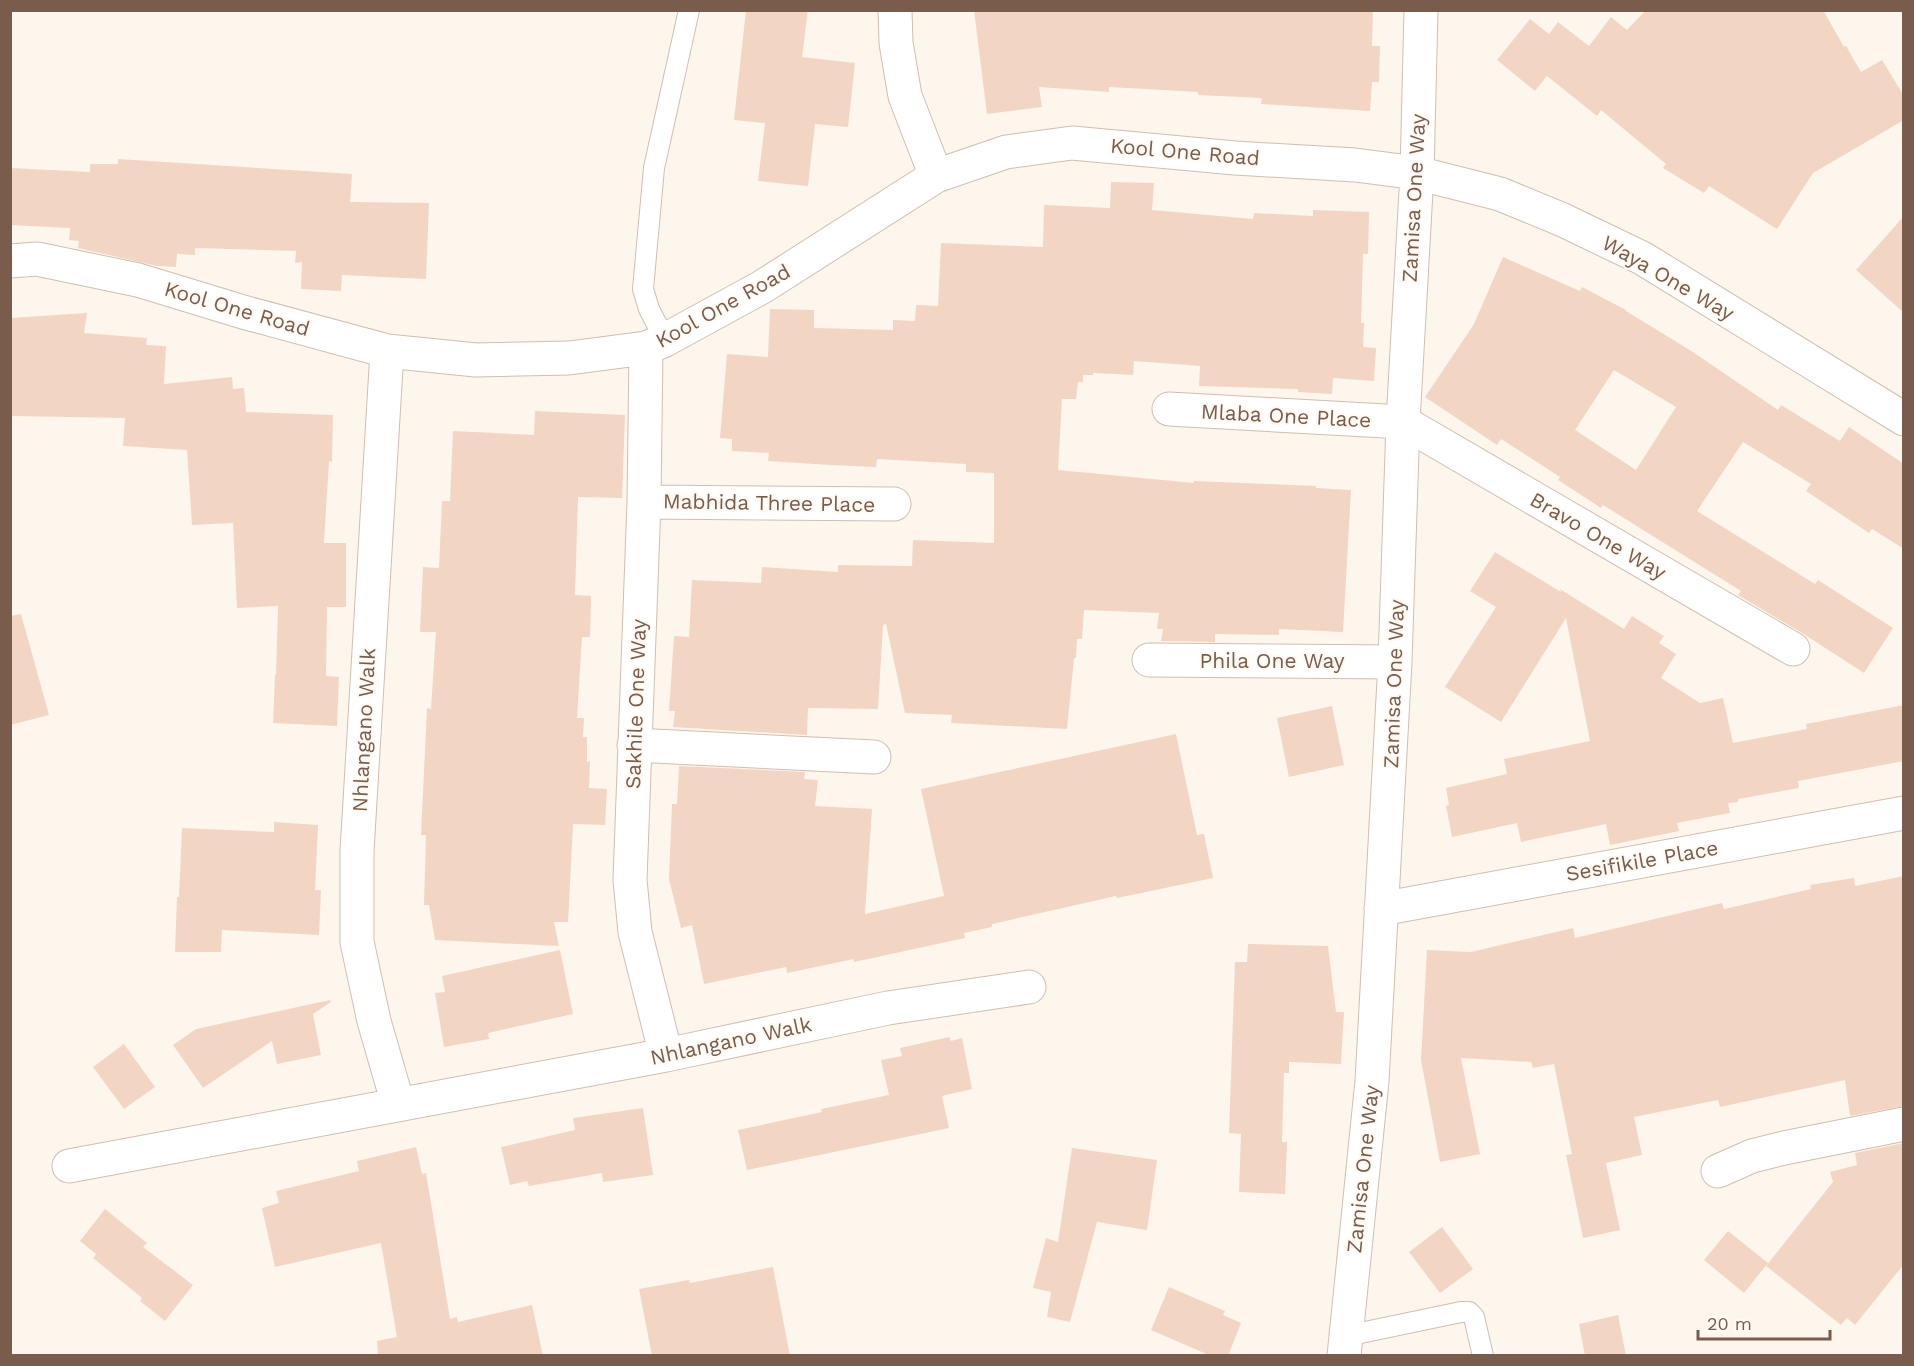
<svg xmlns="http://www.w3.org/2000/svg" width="1914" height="1366" font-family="'Work Sans',sans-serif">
<rect width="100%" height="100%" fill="#fdf6ec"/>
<path fill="#f3d5c3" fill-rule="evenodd" d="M746 10H808L802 57 855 63 848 127 815 124 808 186 758 181 765 123 734 120Z
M974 10H1373L1372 46H1380L1379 82H1372L1370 111 1261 104 1262 98 1198 95V92L1109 87V92L1039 87 1042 107 987 114Z
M1646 10H1823L1844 47 1846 46 1861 72 1882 60 1904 96V120L1813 173 1777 229 1709 186 1704 193 1663 168 1666 164 1601 110 1597 116 1547 76 1535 91 1497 60 1530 19 1549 34 1558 22 1589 46 1611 17 1627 30Z
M118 159 352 174 350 202 429 203 426 279 342 275 341 291 301 289 302 262 295 263 296 251 195 248V255L177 254 176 267 157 266 78 248 79 241 69 240 70 228 10 225V168L90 172V164H118Z
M1111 182 1154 183 1152 210 1253 219 1254 213 1313 216V210L1369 212 1368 254H1363L1361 323H1364L1363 347 1376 348 1374 381 1333 378 1332 394 1298 392V389L1199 386 1200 366 1134 361 1133 375 1093 373V375H1083V382H1078L1076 399H1062L1058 470 1194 483V481L1316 486V488L1351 490 1343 632 1279 629V635L1215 634V642L1161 641 1163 629H1157L1159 613 1084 610 1082 639H1077L1076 658H1074L1067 729 951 723 952 715 905 713 886 624 883 625 878 709 808 708 807 735 673 727 675 711H669L674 636 689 637 692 580 761 583 762 567 838 572V565L912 566 913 540 994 543V473L966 472V464L877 459 876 467 830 465 768 461 769 453 732 451V439L720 438 727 354 768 357 770 309 814 310V328L893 330V320L915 321 916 305 938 306 941 243 1043 247 1044 205 1110 208Z
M1904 216V313L1856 270Z
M1503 257 1580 291 1582 287 1626 310V311L1693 352 1778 410 1781 405 1840 441 1849 427 1904 464V549L1872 529 1869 533 1806 491 1811 484 1743 442 1697 511 1815 584 1818 580 1893 628 1864 673 1802 633 1738 595 1741 591 1688 558 1603 505 1601 508 1558 480 1560 477 1501 439 1497 445 1425 397 1474 324ZM1614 370 1676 407 1636 470 1575 430Z
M87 313 84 333 147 338 146 345 166 346 164 384 232 377 233 389 244 388 246 412 333 415 332 462 329 461 324 543H346V607H327L326 676 339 677 337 726 273 723 275 675H276L278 606 237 608 233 523 192 525 187 450 123 446 125 418 10 416V318Z
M535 411 625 415 622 498 578 497 575 595 591 596 590 637H582L577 718H584L583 737H587V762L590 761 589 788 607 789 605 825 573 824 568 922H554L559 946 435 940 429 905H424L426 835H421L427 708 431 709 436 632H420L423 567 439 568 442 501H450L453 431 534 435Z
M1495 552 1561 592 1560 589 1624 629 1632 616 1664 636 1659 643 1676 654 1661 678 1700 703 1723 698 1733 743 1807 729 1806 724 1904 705V761L1798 781 1799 788 1738 799V802L1728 803 1730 813 1677 823 1679 831 1610 845 1606 824 1521 842 1517 823 1452 837 1446 806 1449 805 1446 788 1507 774 1504 759 1590 741 1566 618 1501 722 1445 687 1496 607 1470 591Z
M21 614 49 715 10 725V616Z
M1332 706 1344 765 1289 777 1277 718Z
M1176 734 1197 835 1204 834 1213 878 1117 898 1116 896 992 924V927L964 933 965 938 854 962V959L787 973 786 967 704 984 692 925 681 928 669 879 672 804H677L679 766 805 772 804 779 818 780 815 806 872 809 865 914 944 896 921 789Z
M274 822 318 825 315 890H321L319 935 222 930 221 952H175L177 897H179L182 828 274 832Z
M1904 876V1106L1850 1116 1845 1080 1720 1107 1718 1100 1634 1117 1642 1155 1606 1163 1620 1230 1583 1238 1566 1155 1572 1154 1554 1064 1533 1068 1531 1062 1461 1058 1480 1154 1440 1162 1421 1060 1427 950 1471 952 1573 928 1575 938 1722 903 1724 909 1811 889 1810 885 1854 878 1855 886Z
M1248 944 1328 946 1336 1012H1344L1341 1064 1289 1062V1073H1284L1282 1142H1287L1285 1194 1239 1192 1241 1134 1229 1133 1235 962H1247Z
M560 950 573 1014 488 1033 489 1039 444 1047 435 993 445 992 442 976Z
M330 1000 331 1002 313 1014 321 1055 277 1064 272 1041 203 1088 173 1045 196 1029Z
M949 1037 951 1041 962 1038 972 1089 942 1096 949 1128 747 1170 738 1130 822 1112 821 1109 889 1095 881 1060 902 1056 900 1048Z
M124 1044 155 1087 124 1109 93 1067Z
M643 1108 653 1175 603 1182 602 1173 529 1186 527 1181 510 1185 501 1147 575 1130 573 1118Z
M1904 1143V1264L1855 1325 1847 1318 1841 1325 1766 1266 1833 1182 1830 1172 1857 1165 1855 1153Z
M416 1147 422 1174 426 1173 450 1319 457 1317 458 1322 532 1305 543 1356H378L377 1341 397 1337 381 1243 275 1267 262 1208 279 1203 276 1191 359 1171 357 1161Z
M1072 1148 1157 1160 1147 1230 1097 1222 1070 1322 1047 1317 1051 1292 1033 1288 1046 1238 1058 1242Z
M105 1209 147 1243 143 1247 193 1285 165 1321 140 1301 142 1298 93 1258 96 1254 80 1241Z
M1442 1227 1473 1269 1440 1293 1409 1252Z
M1728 1231 1768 1263 1744 1293 1704 1260Z
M773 1267 790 1356H652L639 1289 689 1280 690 1283Z
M1169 1287 1225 1311 1223 1315 1241 1323 1228 1356H1211L1151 1330Z
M1618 1315 1626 1356H1585L1579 1324Z"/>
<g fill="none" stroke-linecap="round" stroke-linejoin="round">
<defs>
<path id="lane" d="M665 340 649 309 643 289 654 168 689 10
M1346 1336 1461 1312H1469L1474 1317 1483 1356"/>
<path id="street" d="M895 10 896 43 905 96 936 176
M10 261 37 259 138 280 243 312 387 351 476 360 569 358 646 348 665 340 762 287 936 176 1006 152 1072 143 1235 158 1355 165 1417 173 1500 194 1563 220 1642 258 1904 419
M646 348 644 502 630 880 635 932 666 1055
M387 351 357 851V942L374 1021 398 1104
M1169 409 1403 422 1793 649
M644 502 894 504
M1149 660 1395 662
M634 745 874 757
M1381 909 1904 813
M69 1166 666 1055 888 1008 1029 987
M1718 1171 1752 1156 1784 1148 1904 1124
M1344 1356 1372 1081 1395 662 1403 422 1417 173 1421 10"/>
</defs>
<use href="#lane" stroke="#d1beb0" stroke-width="22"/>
<use href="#street" stroke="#d1beb0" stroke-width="35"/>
<use href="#lane" stroke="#fff" stroke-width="20"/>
<use href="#street" stroke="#fff" stroke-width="33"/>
</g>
<g text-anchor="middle" stroke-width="4.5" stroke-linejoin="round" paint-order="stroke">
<g font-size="21" fill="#7a5c4d" stroke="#fffaf3">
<text transform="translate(1185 152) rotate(5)" y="7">Kool One Road</text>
<text transform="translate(1414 198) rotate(-87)" y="7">Zamisa One Way</text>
<text transform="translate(1668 278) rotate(30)" y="7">Waya One Way</text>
<text transform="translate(723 306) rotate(-29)" y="7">Kool One Road</text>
<text transform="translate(237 309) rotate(16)" y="7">Kool One Road</text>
<text transform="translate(1286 416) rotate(3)" y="7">Mlaba One Place</text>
<text transform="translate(769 503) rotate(1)" y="7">Mabhida Three Place</text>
<text transform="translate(1598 536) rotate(30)" y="7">Bravo One Way</text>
<text x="1272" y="668">Phila One Way</text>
<text transform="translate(1394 684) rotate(-88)" y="7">Zamisa One Way</text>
<text transform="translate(636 704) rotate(-88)" y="7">Sakhile One Way</text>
<text transform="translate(364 730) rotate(-87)" y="7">Nhlangano Walk</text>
<text transform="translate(1642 861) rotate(-10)" y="7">Sesifikile Place</text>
<text transform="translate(731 1041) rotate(-12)" y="7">Nhlangano Walk</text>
<text transform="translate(1363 1169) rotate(-84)" y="7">Zamisa One Way</text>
</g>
</g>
<rect width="1914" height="1366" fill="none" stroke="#7a5c4d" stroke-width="24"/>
<path d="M1698 1330v9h132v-9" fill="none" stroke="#7a5c4d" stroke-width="3"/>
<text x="1707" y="1330" font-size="18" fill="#7a5c4d" stroke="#fffaf3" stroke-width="4.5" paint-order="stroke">20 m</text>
</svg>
